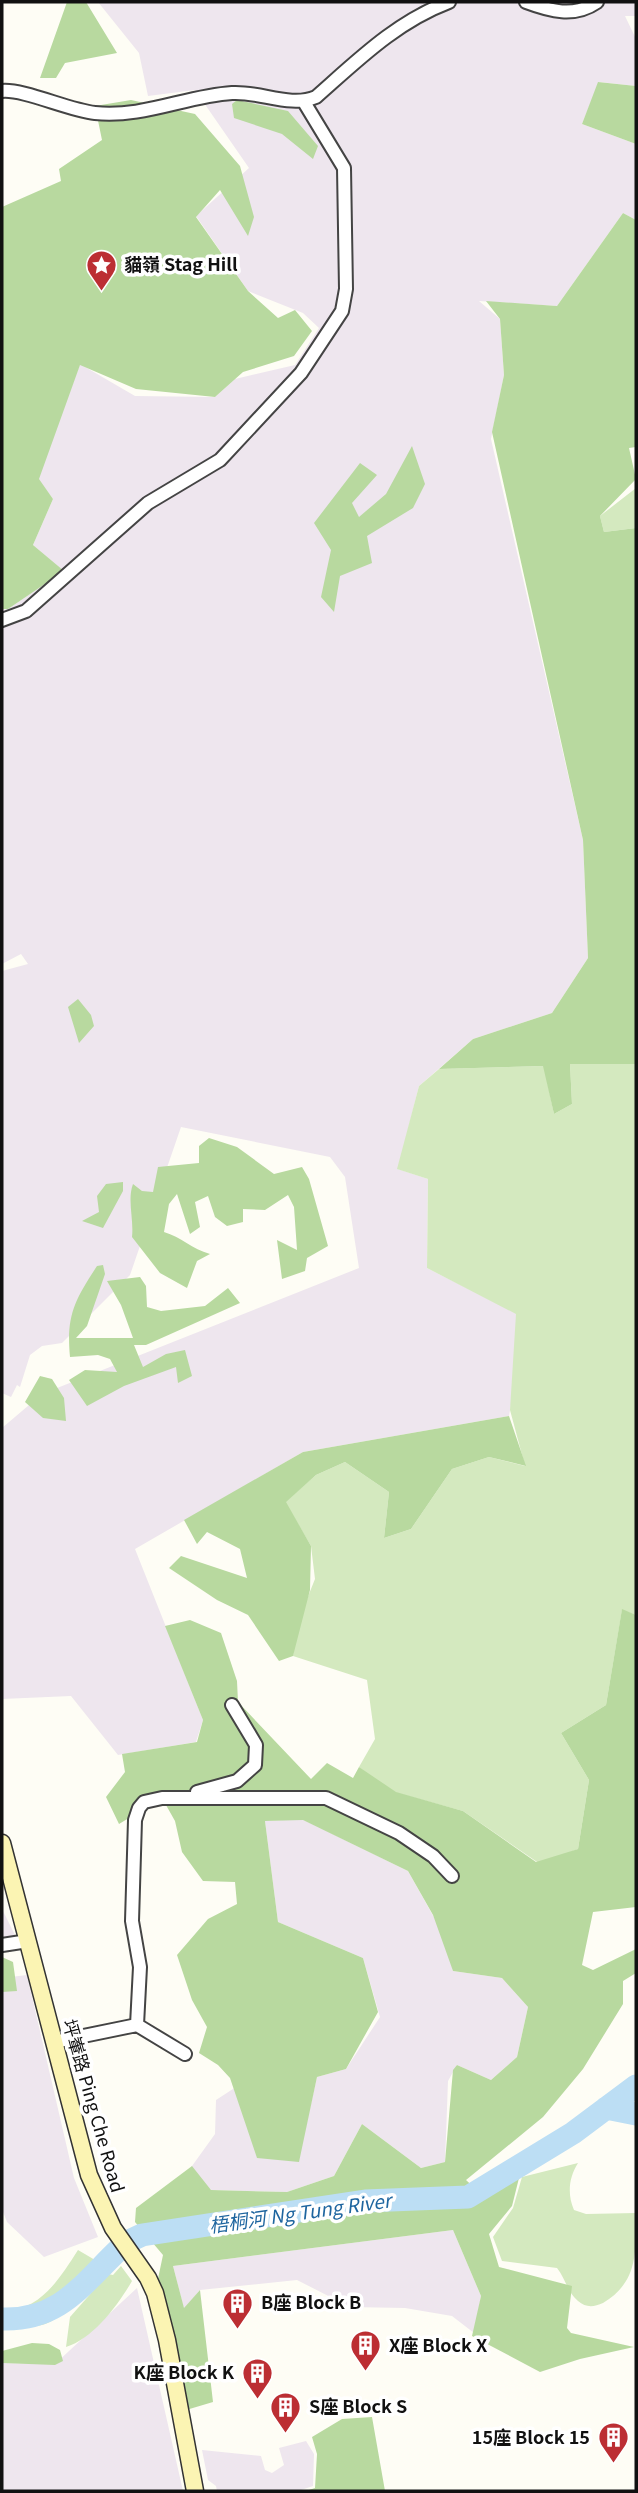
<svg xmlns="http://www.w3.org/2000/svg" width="638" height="2493" font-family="Georgia,'Noto Sans SC',serif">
<rect width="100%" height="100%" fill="#fefdf5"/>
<path fill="#eee6ee" d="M98 2H636V16H625L636 39V86L599 82 582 124 636 144V220L623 213 557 306 479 301 500 319 504 375 491 439 583 840 588 958 552 1013 473 1039 419 1086 398 1169 428 1179 427 1268 526 1318 509 1416 303 1452 135 1549 203 1720 196 1742 118 1755 71 1696 2 1699V1428L42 1394 359 1268 345 1177 330 1157 181 1127 130 1275 62 1343 42 1346 30 1355 20 1387 17 1385 11 1397 2 1393V971L28 964 21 954 2 964V610L8 609 63 571 33 545 53 499 38 479 80 364 135 396 215 397 235 379 295 365 319 328 303 313 248 291 196 216 249 168 195 90 148 96 139 53Z
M302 1819 408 1871 445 1937 453 1971 502 1978 528 2007 517 2057 491 2080 457 2065 448 2081 445 2162 421 2168 362 2124 334 2176 287 2192 211 2190 187 2173 215 2134 216 2100 236 2087 298 2161 317 2077 346 2069 380 2017 363 1958 278 1922 265 1821Z
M2 1909 19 1943 2 1945Z
M27 1975 74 2178 98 2237 44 2257 7 2222 2 2209V1978Z
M453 2230 481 2296 474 2333 452 2316 405 2308 350 2307 297 2280 200 2290 184 2309 173 2266Z
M137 2288 183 2491H2V2363L55 2364Z
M306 2441 314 2454 313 2486 298 2491H217L216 2486 208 2480 202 2450 261 2456 265 2470 272 2473 284 2465 279 2448Z"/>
<path fill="#d4e9bf" d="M636 488V528L604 532 600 516Z
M570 1064H636V1615L622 1610 606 1705 561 1733 589 1780 578 1849 540 1864 463 1811 386 1790 359 1767 375 1739 367 1680 293 1656 295 1629 315 1579 311 1546 285 1502 316 1475 345 1462 389 1492 384 1538 411 1529 452 1469 489 1457 525 1466 510 1410 516 1314 427 1268 428 1179 397 1169 419 1086 439 1069 544 1066 554 1114 572 1104Z
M578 2163C569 2177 567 2194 574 2210L586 2214 636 2213C636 2253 638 2282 603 2303 594 2307 586 2308 578 2301 568 2293 565 2278 557 2268L502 2261 493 2237 513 2208 522 2177Z
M78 2250 95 2260 76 2287V2300C48 2329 43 2328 2 2324V2310C39 2313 60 2278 78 2250Z
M121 2266 132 2281C118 2305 93 2339 66 2347L70 2317 108 2274 113 2275Z"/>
<path fill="#b8d99f" d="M67 2H86L117 53 65 63 56 78H40Z
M598 82 636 86V144L582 124Z
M131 100 195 114 240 166 254 217 248 236 220 190 196 217 248 291 278 318 295 310 312 331 294 356 243 372 215 397 136 389 80 365 39 479 53 499 33 545 64 571 8 609H2V207L61 181 59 169 102 140 95 106Z
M237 100 288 111 318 146 313 159 282 134 234 118 232 104Z
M623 213 636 220V447L629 448 636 479 600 516 604 532 636 528V1064H570L572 1104 554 1114 543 1066 439 1069 473 1039 552 1013 588 958 583 840 492 432 504 375 500 319 486 301 557 306Z
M412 446 425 484 413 508 367 536 372 563 340 576 334 612 321 597 331 550 314 523 360 463 377 475 352 503 359 517 386 494Z
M78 999 91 1015 94 1026 79 1043 68 1007Z
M209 1138 237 1147 274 1174 302 1167 309 1179 328 1246 307 1258 305 1271 282 1279 277 1240 297 1250 294 1207 288 1195 265 1210 243 1209V1222L227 1226 215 1217 208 1196 195 1202 200 1227 190 1234 177 1194 169 1204 164 1232C181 1237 192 1249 210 1254L197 1261 187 1288 160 1273 132 1237C134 1219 127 1200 133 1184L142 1191 153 1192 158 1167 199 1163V1146Z
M123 1182V1191L103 1228 82 1221 99 1212 97 1196 106 1184Z
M103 1265 105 1274 87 1326 76 1338H133L121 1305 107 1281 140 1277 146 1286 147 1307 161 1311 205 1306 228 1288 240 1303 146 1345H134L143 1367 166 1354 185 1350 192 1376 178 1383 176 1367 124 1386 87 1406 69 1380 85 1370 117 1372 110 1359 98 1355 70 1357C66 1315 75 1300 97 1266Z
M40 1376 52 1379 64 1398 66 1421 43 1418 25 1402Z
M509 1416 526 1466 489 1457 452 1469 411 1529 384 1538 389 1492 345 1462 316 1475 286 1502 311 1546 310 1590 293 1656 279 1661 248 1615 217 1600 169 1568 181 1556 247 1578 240 1549 207 1532 197 1544 184 1520 303 1452Z
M622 1609 636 1615V1907L593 1912 582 1965 593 1970 636 1949V1973L623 1981V2004L583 2069 543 2117 466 2180 481 2194 519 2178 512 2206 489 2234 499 2267 572 2286 567 2328 571 2333 634 2347 580 2359 540 2372 472 2336 481 2296 453 2230 173 2266 184 2308 200 2290 213 2402 176 2413 155 2293 163 2255 135 2222 136 2208 192 2166 211 2190 287 2192 334 2176 362 2124 421 2168 445 2162 453 2070 457 2065 491 2080 517 2057 528 2007 502 1978 453 1971 433 1915 408 1871 303 1820 265 1821 278 1922 363 1958 378 2012 346 2069 317 2077 299 2162 257 2158 230 2078 218 2065 199 2053 207 2027 192 2000 177 1955 208 1919 237 1904 235 1882 203 1881 182 1852 175 1821 162 1798 119 1824 106 1797 125 1772 122 1754 197 1742 203 1720 165 1626 190 1620 221 1633 237 1681 238 1702 311 1779 327 1763 353 1778 359 1767 396 1792 463 1811 536 1862 578 1849 589 1780 561 1733 606 1705Z
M2 1957 13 1962 17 1991 2 1992Z
M32 2343 49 2344 60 2350 63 2361 55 2365 2 2363V2351Z
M372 2417 385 2491H306L315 2488 317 2454 312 2437 342 2419Z"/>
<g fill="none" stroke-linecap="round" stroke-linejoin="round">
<path stroke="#bcdef4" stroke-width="23" d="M606 2108 636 2114
M2 2319C64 2321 85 2279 127 2242L142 2235 365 2201 468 2197 573 2133 636 2086"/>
<defs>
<path id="street" d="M526 2C550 11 574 18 597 2
M2 91C24 89 68 110 95 113 143 118 186 96 232 93 260 91 290 108 316 97 358 60 396 22 449 2
M2 620 26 611 148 503 220 460 301 373 342 311 346 289 344 168 304 102
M197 1792 237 1781 255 1765 256 1745 232 1705
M2 1945 28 1941
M137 2025 185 2054
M54 2042 137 2025 140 1967 132 1921 135 1820 139 1808 144 1802 162 1798H326L399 1833 433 1856 452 1876"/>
<path id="secondary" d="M2 1843 89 2175 113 2228 148 2278 155 2293 167 2340 195 2491"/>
</defs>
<use href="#street" stroke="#444" stroke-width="16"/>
<use href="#secondary" stroke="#333" stroke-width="19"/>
<use href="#street" stroke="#fff" stroke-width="12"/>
<use href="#secondary" stroke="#fbf4b3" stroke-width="16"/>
</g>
<defs>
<symbol id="sight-pin" viewBox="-11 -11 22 30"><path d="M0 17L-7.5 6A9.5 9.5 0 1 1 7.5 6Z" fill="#bc2e33" stroke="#fff"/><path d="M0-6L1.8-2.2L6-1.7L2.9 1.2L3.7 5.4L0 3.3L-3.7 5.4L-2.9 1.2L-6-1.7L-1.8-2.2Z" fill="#fff"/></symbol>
<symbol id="building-pin" viewBox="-11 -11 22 30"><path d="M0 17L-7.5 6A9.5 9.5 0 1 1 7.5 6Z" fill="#bc2e33" stroke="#fff"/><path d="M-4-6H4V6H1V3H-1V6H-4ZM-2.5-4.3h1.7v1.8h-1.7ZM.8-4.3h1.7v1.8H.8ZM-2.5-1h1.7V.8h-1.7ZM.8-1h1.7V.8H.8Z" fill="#fff"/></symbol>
</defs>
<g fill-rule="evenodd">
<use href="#sight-pin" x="84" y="248" width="35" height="47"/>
<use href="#building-pin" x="220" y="2286" width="35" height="47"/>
<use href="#building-pin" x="348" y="2328" width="35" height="47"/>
<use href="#building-pin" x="240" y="2356" width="35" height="47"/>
<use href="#building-pin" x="268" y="2390" width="35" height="47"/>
<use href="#building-pin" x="596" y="2420" width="35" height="47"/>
</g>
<g text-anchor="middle" stroke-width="7" stroke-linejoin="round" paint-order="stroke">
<g font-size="18" font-weight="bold" fill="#111" stroke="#fff" text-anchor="start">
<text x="124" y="271">貓嶺 Stag Hill</text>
<text x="261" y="2309">B座 Block B</text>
<text x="389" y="2352">X座 Block X</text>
<text x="234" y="2379" text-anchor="end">K座 Block K</text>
<text x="309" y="2413">S座 Block S</text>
<text x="590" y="2444" text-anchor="end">15座 Block 15</text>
</g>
<g font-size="18" fill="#111" stroke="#fff">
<text transform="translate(93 2106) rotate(74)" y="6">坪輋路 Ping Che Road</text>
</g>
<g font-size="19" font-style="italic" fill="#1e659f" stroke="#fff">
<text transform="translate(300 2213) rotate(-8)" y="7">梧桐河 Ng Tung River</text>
</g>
</g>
<rect width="638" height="2493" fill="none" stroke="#111111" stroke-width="7"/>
</svg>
